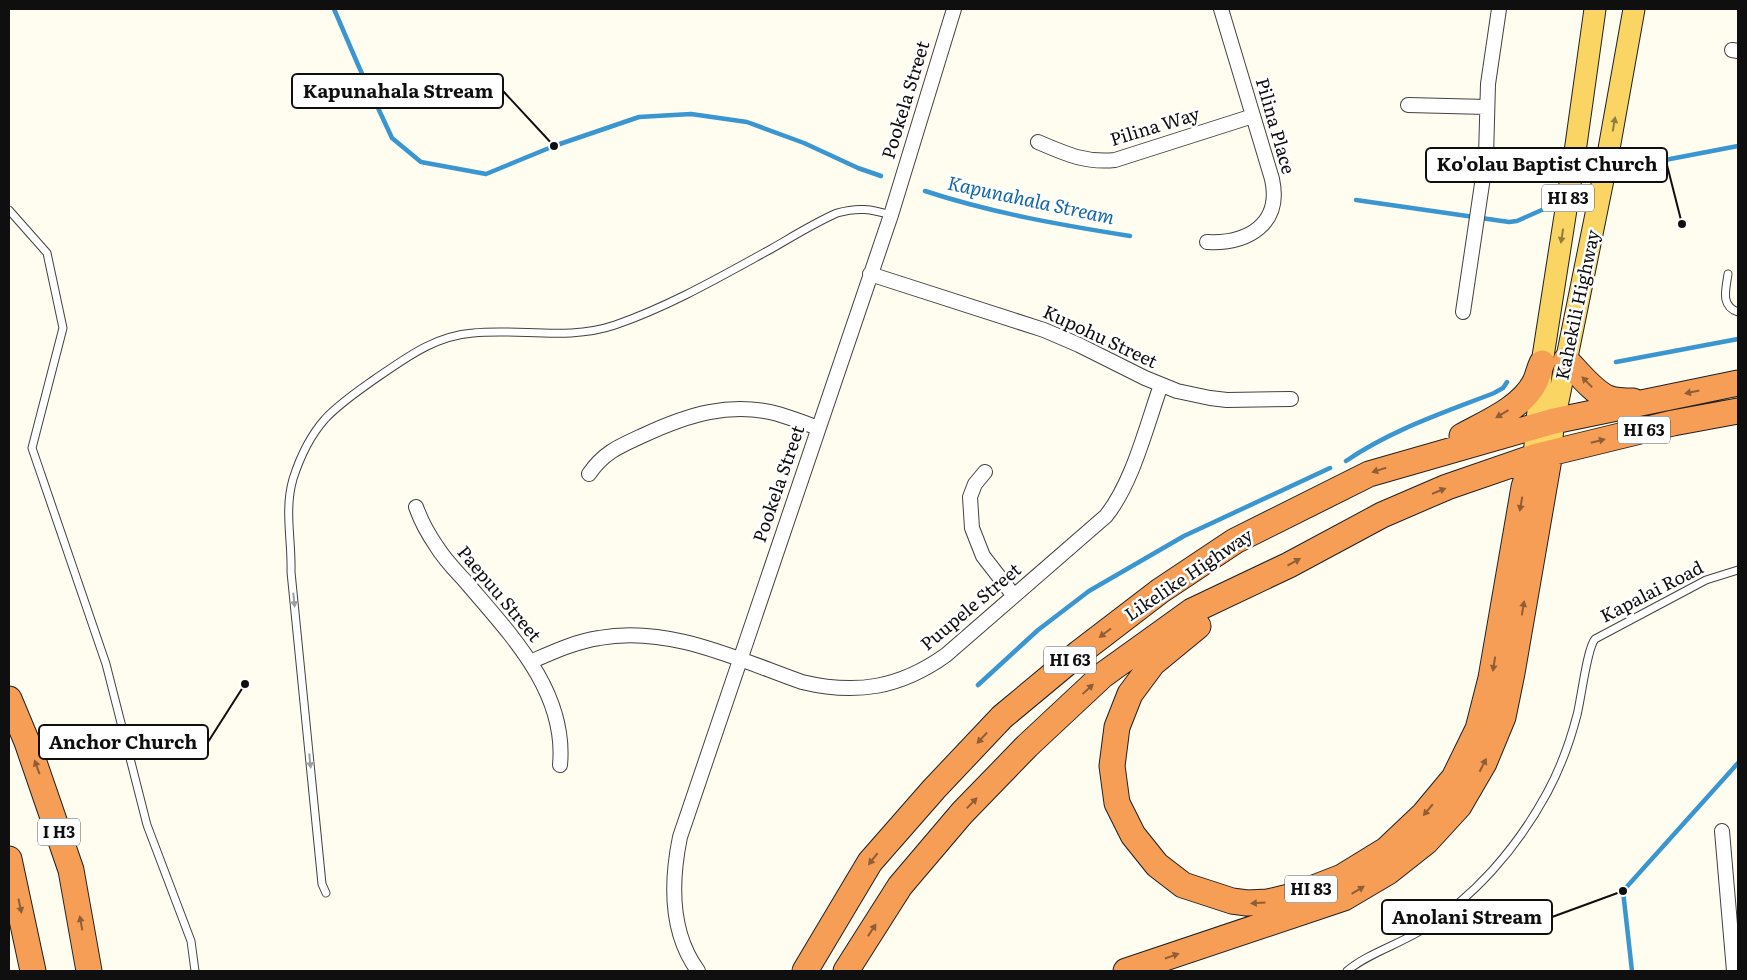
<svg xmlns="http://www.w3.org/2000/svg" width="1747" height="980" font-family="Literata,serif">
<rect width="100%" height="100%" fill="#fffcf0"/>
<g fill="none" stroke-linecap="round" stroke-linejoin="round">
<path stroke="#3996d0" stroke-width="4.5" d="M334 9 359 67 392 138 421 162 486 174 554 146 639 117 691 114 747 122 804 143 858 168 881 176
M1644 164 1738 146
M925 191C992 213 1061 225 1130 236
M1356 200 1509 222 1517 221 1553 205
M1616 362 1738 339
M1346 461C1391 430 1443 413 1494 393L1503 388 1507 382
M978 685 1038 630 1089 591 1184 536 1330 468
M1632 971 1623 891 1738 763"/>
<defs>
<path id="lane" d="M9 210 47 253 63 328 32 448 106 664 147 825 191 941 195 971
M1728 274C1726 289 1720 306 1738 312
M326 893 322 884 291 572C292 540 284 510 293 479 300 457 310 436 325 419 340 403 358 391 375 379 406 358 434 336 473 333 520 328 568 341 615 325 670 306 720 277 771 249 792 237 814 223 837 213 858 207 871 209 891 215
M1347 971C1367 954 1397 945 1420 931 1474 898 1517 848 1547 793 1560 769 1570 742 1577 715 1581 700 1587 648 1595 639L1706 580 1738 570"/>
<path id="street" d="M1732 50 1738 51
M1408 105 1487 107
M1038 142C1066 154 1085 163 1115 160L1253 116
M1207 242C1248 244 1282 224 1272 179L1221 9
M870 274 1044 330 1079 345 1145 378 1177 391 1210 398 1227 400 1291 399
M1463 312 1486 157 1488 84 1499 9
M985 472 975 484 970 497 972 528 983 556 1014 596
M589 474C604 452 620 446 644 435 687 415 730 401 778 414 791 418 805 423 818 428
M416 507C421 521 428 534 437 547 445 560 456 571 466 582 510 634 567 691 560 765
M530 662C553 652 574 642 599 638 668 625 737 659 802 682 856 695 900 688 946 655L1106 516C1133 482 1146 427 1161 385
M1722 831 1734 971
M698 971C670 933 671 881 680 837L891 215 954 9"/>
<path id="primary" d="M1550 453 1554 421 1607 160 1634 9
M1534 457 1542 363 1575 152 1595 9"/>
<path id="highway" d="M1566 360C1578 372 1593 392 1608 398 1616 401 1625 401 1633 401
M1462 436C1486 423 1522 408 1535 382 1538 376 1539 369 1542 363
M1198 626 1153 663 1130 694 1117 727 1112 766 1117 803 1133 835 1157 865 1183 885 1232 901 1247 903 1268 902 1293 896 1342 877 1386 850 1424 814 1454 778 1478 729 1491 678 1524 487 1534 457
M9 699 27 742 71 870 89 971
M9 859 33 971
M805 971 870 862 934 789 1002 717 1079 653 1160 591 1235 541 1369 474 1554 421 1738 383
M846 971 900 886 962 813 1027 746 1103 675 1192 611 1289 565 1382 515 1447 487 1534 457 1673 423 1738 411
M1126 971 1344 898 1388 872 1426 842 1459 806 1484 763 1503 717 1512 673 1550 453"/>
</defs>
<use href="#lane" stroke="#424242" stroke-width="9"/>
<use href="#street" stroke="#424242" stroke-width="16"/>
<use href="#primary" stroke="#202020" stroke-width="23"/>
<use href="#highway" stroke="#202020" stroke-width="27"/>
<use href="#lane" stroke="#fff" stroke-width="7"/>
<use href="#street" stroke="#fff" stroke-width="14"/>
<use href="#primary" stroke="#fbd564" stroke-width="21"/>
<use href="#highway" stroke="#f79e56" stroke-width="25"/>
</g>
<defs><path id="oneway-solid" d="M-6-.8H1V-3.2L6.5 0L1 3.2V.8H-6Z" transform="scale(1.25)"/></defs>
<g fill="#917c3e">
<use href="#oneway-solid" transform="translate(1614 124) rotate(-80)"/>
<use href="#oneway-solid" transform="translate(1562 236) rotate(99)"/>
</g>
<g fill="#8f5e36">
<use href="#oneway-solid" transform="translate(1587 382) rotate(-134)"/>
<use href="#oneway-solid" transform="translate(1692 392) rotate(168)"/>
<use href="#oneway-solid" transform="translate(1502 414) rotate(149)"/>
<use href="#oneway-solid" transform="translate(1598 441) rotate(-14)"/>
<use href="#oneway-solid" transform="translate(1379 470) rotate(163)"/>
<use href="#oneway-solid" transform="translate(1439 491) rotate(-22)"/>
<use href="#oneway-solid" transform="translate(1521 504) rotate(100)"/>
<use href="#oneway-solid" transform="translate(1294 562) rotate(-29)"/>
<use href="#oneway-solid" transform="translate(1523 608) rotate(-81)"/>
<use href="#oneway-solid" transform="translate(1105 633) rotate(143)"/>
<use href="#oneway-solid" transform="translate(1494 664) rotate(99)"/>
<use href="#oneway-solid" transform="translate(1088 689) rotate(-43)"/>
<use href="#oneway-solid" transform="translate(982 738) rotate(133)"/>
<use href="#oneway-solid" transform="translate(1483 765) rotate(-63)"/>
<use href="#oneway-solid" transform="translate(37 767) rotate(-110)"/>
<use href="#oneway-solid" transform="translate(972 803) rotate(-46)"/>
<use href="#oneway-solid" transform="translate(1428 810) rotate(130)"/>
<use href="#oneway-solid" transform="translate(873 859) rotate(128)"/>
<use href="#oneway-solid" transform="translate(1358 890) rotate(-31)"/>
<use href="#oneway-solid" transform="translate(1258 903) rotate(176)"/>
<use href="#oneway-solid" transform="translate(20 906) rotate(78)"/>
<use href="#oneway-solid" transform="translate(81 923) rotate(-100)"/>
<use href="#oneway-solid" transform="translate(872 930) rotate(-57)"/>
<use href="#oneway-solid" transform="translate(1172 956) rotate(-19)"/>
</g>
<g fill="#9f9f9f">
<use href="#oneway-solid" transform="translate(294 600) rotate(84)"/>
<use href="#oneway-solid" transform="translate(310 761) rotate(84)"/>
</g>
<g text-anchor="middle" stroke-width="5" stroke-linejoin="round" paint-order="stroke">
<g fill="#fff" stroke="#575757" stroke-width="1">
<rect x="1542" y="184.5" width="52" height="27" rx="4"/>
<rect x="1618" y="416.5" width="52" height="27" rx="4"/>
<rect x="1044" y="646.5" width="52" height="27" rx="4"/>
<rect x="38" y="818.5" width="42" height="27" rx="4"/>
<rect x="1285" y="875.5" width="52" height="27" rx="4"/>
</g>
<g font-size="16" font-weight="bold" fill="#0f0f0f">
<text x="1568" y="204">HI 83</text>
<text x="1644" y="436">HI 63</text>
<text x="1070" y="666">HI 63</text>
<text x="59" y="838">I H3</text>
<text x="1311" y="895">HI 83</text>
</g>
<g font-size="18" fill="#0f0f0f" stroke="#fff">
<text transform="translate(906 100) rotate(-73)" y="6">Pookela Street</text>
<text transform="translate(1275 126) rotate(74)" y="6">Pilina Place</text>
<text transform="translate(1155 127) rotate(-17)" y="6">Pilina Way</text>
<text transform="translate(1578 305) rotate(-78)" y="6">Kahekili Highway</text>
<text transform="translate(1100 337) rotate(25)" y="6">Kupohu Street</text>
<text transform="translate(779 484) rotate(-71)" y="6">Pookela Street</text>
<text transform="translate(1189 575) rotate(-34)" y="6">Likelike Highway</text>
<text transform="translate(1652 592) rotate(-27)" y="6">Kapalai Road</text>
<text transform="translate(499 594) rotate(50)" y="6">Paepuu Street</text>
<text transform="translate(971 607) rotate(-40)" y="6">Puupele Street</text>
</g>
<g font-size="19" font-style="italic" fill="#1467a4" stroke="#fff">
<text transform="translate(1031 200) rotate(12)" y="7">Kapunahala Stream</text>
</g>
</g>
<path fill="none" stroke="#0f0f0f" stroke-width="2" d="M554 146L503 91M1682 224L1667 165M245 684L208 742M1623 891L1552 917"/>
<g fill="#0f0f0f" stroke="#fff" stroke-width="2">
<circle cx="554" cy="146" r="5"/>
<circle cx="1682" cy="224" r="5"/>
<circle cx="245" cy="684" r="5"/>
<circle cx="1623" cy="891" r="5"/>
</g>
<g fill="#fff" stroke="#0f0f0f" stroke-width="2">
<rect x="292" y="74" width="211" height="34" rx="5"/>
<rect x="1426" y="148" width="241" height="34" rx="5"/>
<rect x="39" y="725" width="169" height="34" rx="5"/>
<rect x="1382" y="900" width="170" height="34" rx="5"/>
</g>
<g font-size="19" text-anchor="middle" font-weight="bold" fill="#0f0f0f">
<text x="398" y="98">Kapunahala Stream</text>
<text x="1547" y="171">Ko'olau Baptist Church</text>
<text x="123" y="749">Anchor Church</text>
<text x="1467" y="924">Anolani Stream</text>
</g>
<rect width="1747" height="980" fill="none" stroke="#0f0f0f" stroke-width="20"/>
</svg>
